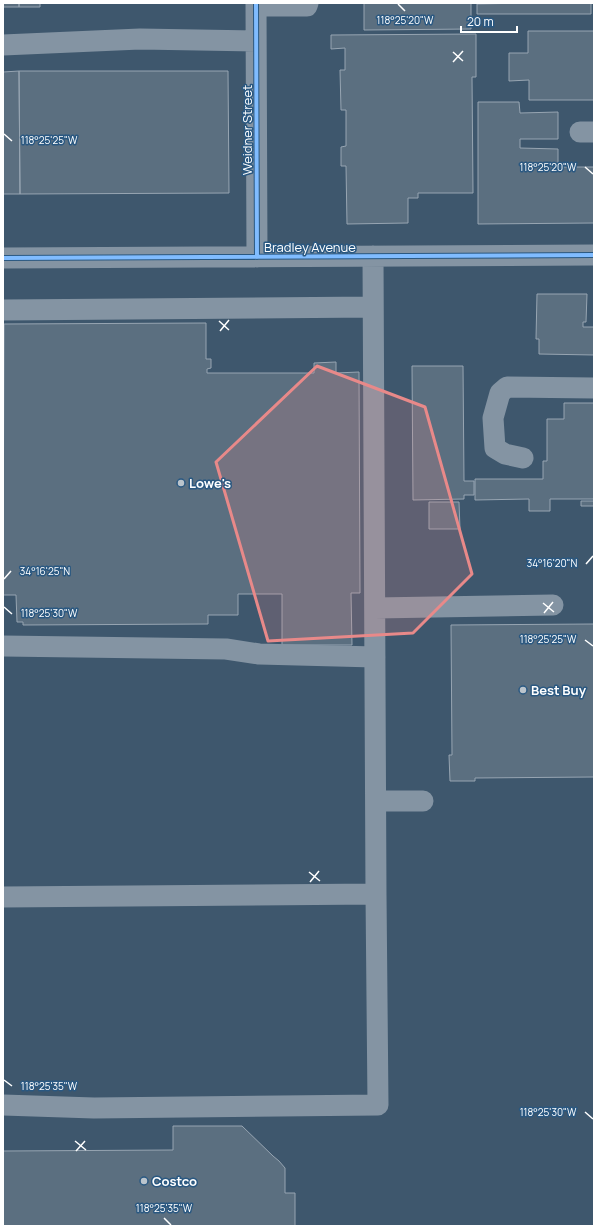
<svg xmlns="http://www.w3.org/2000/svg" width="597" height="1229" font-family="Manrope,sans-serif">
<rect width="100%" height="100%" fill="#3e576d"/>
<path fill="#5b6f80" stroke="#97a5b2" d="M3 3H19V7H3Z
M19 3H40V7H19Z
M364 3H471V29L364 30Z
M527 3H591V14H477V4Z
M528 31H594V100H529V80L509 81V53H528Z
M476 34V77H472L473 193H418V198H408V223L347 224 346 166H341V147L346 146V110H341L340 70H345V48L331 49V35Z
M19 71 20 194H3V72Z
M19 71H228L229 193 20 194Z
M478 102H519L520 113 558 112V139H520V148L558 149V167H594V223L478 224Z
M537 294H587L586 322H583V327H594V355L539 354V339H536Z
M206 323V359H211V368L207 369V373H314V363L336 362V373L359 372 360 593H351L352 645H282V594H238V615H208V624L23 625V622H17L16 595H3L4 324Z
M412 366H463L464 481H474V495H464V499L413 500Z
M564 403H594V499H550V511H529V499L475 500V479H543V461H547V419H564Z
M581 501H594V506H581Z
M429 502H459L460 529H429Z
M594 624V777L475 778V781H450L449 755H452L451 625Z
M173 1126H242L273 1156 279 1161 285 1168V1193H295V1226H3V1151L173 1150Z"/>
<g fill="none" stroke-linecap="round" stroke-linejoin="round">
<path stroke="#8494a3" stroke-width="21" d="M256 3 257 257
M256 6H307L308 3
M3 45 140 39 256 41
M580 132H594
M3 258 594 255
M3 310 373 307
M523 458 505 454 495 448 493 418 500 393 507 387 594 388
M375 608 553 605
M3 646 226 649 259 654 375 657
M376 801H423
M3 897 376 894
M3 1105 94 1108 378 1105 376 894 373 256"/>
<defs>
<path id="cycleway" d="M256 3 257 257
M3 258 594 255"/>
</defs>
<use href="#cycleway" stroke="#2a5881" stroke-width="6"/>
<use href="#cycleway" stroke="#80bcff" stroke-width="4"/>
</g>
<path fill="#e88989" fill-opacity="0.2" stroke="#e88989" stroke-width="3" stroke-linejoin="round" d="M317 366 425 407 472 574 413 633 268 641 216 462Z"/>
<path fill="none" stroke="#fff" stroke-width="1.5" d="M398 4 405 11M453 52 463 61M453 62 463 51M4 134 12 141M585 167 593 174M219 321 229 330M220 331 229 320M586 564 593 556M4 579 11 571M543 603 554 612M4 607 12 614M544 613 553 602M585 640 593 646M309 872 320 881M310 882 319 871M4 1080 12 1086M585 1112 593 1119M75 1141 86 1150M76 1151 85 1141M164 1218 171 1225"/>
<g fill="#bbc4cc" stroke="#2a5881" stroke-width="1.5">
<circle cx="181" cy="483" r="4"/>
<circle cx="523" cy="690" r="4"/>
<circle cx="144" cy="1181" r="4"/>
</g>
<g text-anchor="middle" stroke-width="3" stroke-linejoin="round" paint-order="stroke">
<g font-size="13" fill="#fff" stroke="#2a5881">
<text transform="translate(247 130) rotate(-90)" y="5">Weidner Street</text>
<text x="310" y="252">Bradley Avenue</text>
</g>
<g font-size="13" font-weight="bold" fill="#fff" stroke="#2a5881" text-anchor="start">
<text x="189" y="488">Lowe's</text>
<text x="531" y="695">Best Buy</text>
<text x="152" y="1186">Costco</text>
</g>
</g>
<g font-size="10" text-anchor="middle" fill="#fff" stroke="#2a5881" stroke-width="3" stroke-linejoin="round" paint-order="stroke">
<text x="405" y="24">118°25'20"W</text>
<text x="49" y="144">118°25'25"W</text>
<text x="548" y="171">118°25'20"W</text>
<text x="552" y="567">34°16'20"N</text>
<text x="45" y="575">34°16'25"N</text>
<text x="49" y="617">118°25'30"W</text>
<text x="548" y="643">118°25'25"W</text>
<text x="49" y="1090">118°25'35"W</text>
<text x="548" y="1116">118°25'30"W</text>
<text x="164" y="1212">118°25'35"W</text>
</g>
<rect width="597" height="1229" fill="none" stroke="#ffffff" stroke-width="8"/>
<path d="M461 26v6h56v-6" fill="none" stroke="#ffffff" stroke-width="2"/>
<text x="467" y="26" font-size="12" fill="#ffffff" stroke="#2a5881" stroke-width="3" paint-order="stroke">20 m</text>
</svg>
